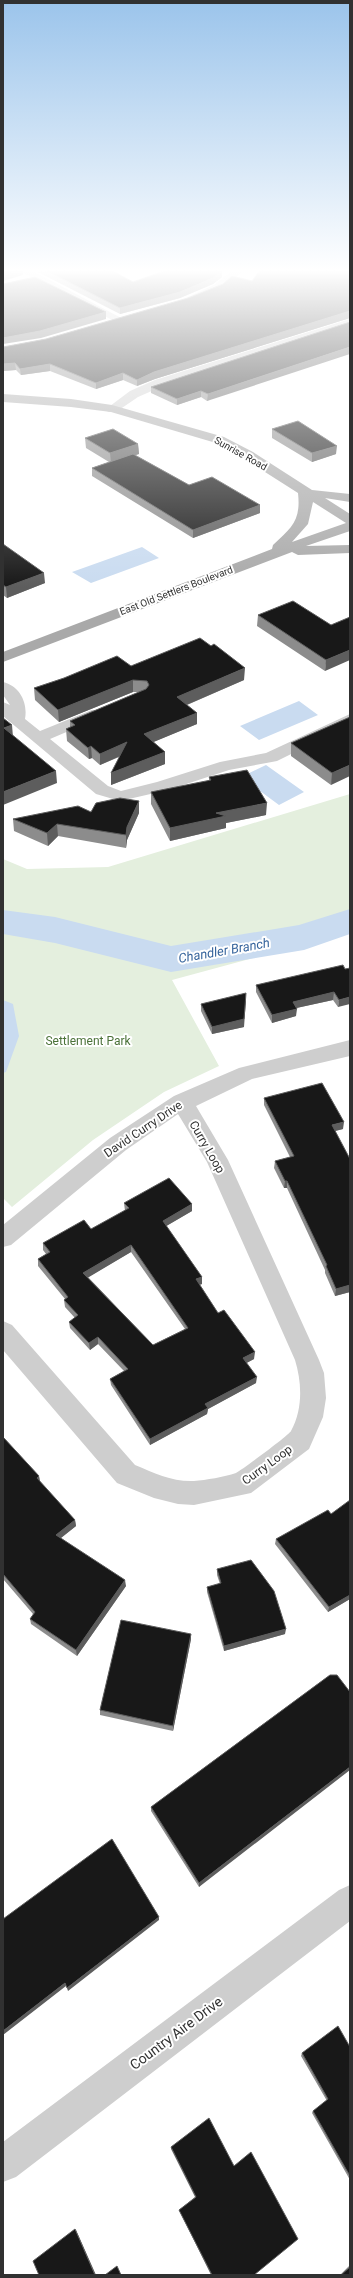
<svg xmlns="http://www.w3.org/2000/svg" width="353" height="2278" font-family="Roboto,sans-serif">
<rect width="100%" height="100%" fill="#fff"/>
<path fill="#e4efde" d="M350 794V932L172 980 219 1066 164 1092 93 1140 12 1207 3 1198V859L27 869 108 867Z"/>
<path fill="#c9dbf0" d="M142 547 159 558 91 583 72 572Z
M299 701 318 715 259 740 240 726Z
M266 765 304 792 279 805 241 777Z
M3 1000 13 1004 19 1036 6 1072 3 1073Z"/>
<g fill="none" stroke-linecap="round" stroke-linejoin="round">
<path fill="#c9dbf0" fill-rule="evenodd" d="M350 909V934L304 950 171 972 55 943 3 934V910L55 917 171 946 299 925Z"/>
<path fill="#cecece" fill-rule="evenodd" d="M16 269H29L125 320 120 323 116 322Z
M234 269H245L222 289 191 301 186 298 214 285Z
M350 319V326L163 386 138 397 116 412H108L106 409 130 391 155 380Z
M3 682C20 686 28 703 25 719L40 731 92 710H104L106 713 104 716 50 739 108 786 121 791 157 782 220 762 266 753 350 714V725L277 761 229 770 168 790 120 801 96 794 3 716V702L10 705 3 695Z
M350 1040V1056L252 1079 196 1106 228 1160 319 1360 324 1373 326 1398 323 1417 309 1449 251 1493 194 1505 178 1504 154 1498 117 1483 3 1350V1321L12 1325 135 1465C154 1473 173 1482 194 1481 206 1480 224 1477 236 1473 242 1470 289 1435 291 1431 303 1409 302 1383 295 1360L207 1162 178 1114 126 1150 11 1245 3 1247V1225L110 1138 174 1096 239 1068Z
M350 1885V1921L16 2177 3 2182V2142L339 1890Z"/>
<path fill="#a9a9a9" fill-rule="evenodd" d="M3 394 71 399 112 405 224 437 253 452 312 490 350 494V502L325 498 350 514V531L306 546 350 545V553L298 555 292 552 3 662V652L272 549 273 545C292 527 301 521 298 493L243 458 216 443 111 412 71 407 3 402ZM313 502 346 523 292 542 308 524Z"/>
</g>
<path fill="#8c8c8c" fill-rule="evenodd" d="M32 269H109L133 282 222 271V277L213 284 180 298 120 314Z
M350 269V318L155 379 137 386 123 380 96 389 50 371 21 375 16 370 3 371V347L46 339 252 281Z
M350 322 207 401 201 397 177 405 151 393V387Z
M272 429 336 454 312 462 272 438Z
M85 438 138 444 139 454 135 455 189 485 260 505V513L193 538 92 476V468L109 462 86 448Z
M3 544 45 583 7 598 3 595Z
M258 615 331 625 325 671 257 626Z
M131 666 244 680 187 705 197 713V724L153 742 165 752V764L111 785 119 757 100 765 92 758 89 759 67 741 66 729 70 727V721L139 692H133L59 722 35 700 34 688Z
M350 717 331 785 291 756V743Z
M209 777 266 815 226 823V828L170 841 151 804V792L209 781Z
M91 812 139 813 127 840 126 848 58 836 48 846 14 831 13 819Z
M345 969 338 1007 333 1000 296 1008V1016L272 1023 256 992V985Z
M201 1004 244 1027 212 1034 201 1011Z
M264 1098 343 1129 335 1131 350 1292 335 1296 325 1273V1270L287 1188H284L274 1168 275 1161 290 1157 264 1105Z
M124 1203 192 1204V1211L166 1226 202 1277V1284L199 1285 218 1313 254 1359 246 1363 256 1383 208 1409 207 1414 150 1445 111 1385 110 1379 124 1371 98 1344 90 1350 70 1328 69 1322 75 1318 65 1307 64 1300 65 1299 38 1266V1259L46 1254 43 1250V1243L91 1229 125 1211ZM131 1252 185 1329 153 1345 88 1277Z
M3 1437 39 1476 40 1482 75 1520 76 1526 61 1538 126 1586 77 1656 31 1624 30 1619 33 1614 3 1579Z
M331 1514 350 1599 328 1612 275 1544 276 1539Z
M217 1569 285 1634 224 1651 207 1592V1587L220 1584 217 1575Z
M191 1634V1639L173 1731 100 1715V1710Z
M330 1675 199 1887 151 1811V1807Z
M350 2047V2180L312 2113 313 2111 327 2101 301 2056 302 2053Z
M171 2147 234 2166 254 2275H211L179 2210 195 2197 171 2149Z
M350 2265V2275H340Z"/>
<path fill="#5d5d5d" d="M23 270V275L3 281V275Z
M222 271V277L213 284 180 298 120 314V308Z
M350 311V318L155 379 137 386V380L154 372Z
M106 312V319L41 338 3 344V338Z
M350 347V354L207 401 208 394Z
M15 363 16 370 3 371V364Z
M50 364V371L21 375 20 369Z
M123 373V380L96 389V383Z
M201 391V397L177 405V399Z
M138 444 139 454 111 463 110 453Z
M337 446 336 454 312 462V453Z
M260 505V513L193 538V530Z
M44 573 45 583 7 598 6 587Z
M350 650V660L325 671 326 660Z
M245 668 244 680 177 709V697Z
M133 680V692L59 722 58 710Z
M197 713V724L144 746V734Z
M12 725 13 737 4 728Z
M127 742V753L100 765V754Z
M91 746 92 758 89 759 88 748Z
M165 752V764L111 785V773Z
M350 765V776L331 785 332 773Z
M56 771 57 783 3 805V792Z
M139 801V813L127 840 126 848V835L127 827Z
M267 803 266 815 226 823V828L170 841V828L216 813Z
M57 824 58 836 48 846 47 833Z
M334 992 333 1000 292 1009 293 1002Z
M350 997V1004L338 1007 339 1000Z
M246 1000 244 1027 212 1034V1027Z
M297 1009 296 1016 272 1023V1015Z
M344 1122 343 1129 331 1132 332 1125Z
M285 1181H287V1188H284Z
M192 1204V1211L163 1228V1221Z
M131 1245V1252L84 1280 83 1273Z
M202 1277V1284L196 1286V1279Z
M350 1285V1292L335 1296 336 1289Z
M98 1337V1344L90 1350 89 1343Z
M255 1352 254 1359 243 1365V1358Z
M257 1377 256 1383 208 1409 207 1414 150 1445V1439L205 1404Z
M39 1476 40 1482 37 1478Z
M75 1520 76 1526 57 1541 56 1535Z
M125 1580 126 1586 77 1656 76 1650Z
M350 1595V1599L328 1612 329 1607Z
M286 1629 285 1634 224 1651V1646Z
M191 1634V1639L173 1731V1726Z
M3 1725 4 1727 3 1741Z
M350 1767V1770L199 1887V1883Z
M159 1917V1920L68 1991 67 1988Z
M65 1983 66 1986 3 2035V2031Z
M75 2229 76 2230 96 2275H95Z"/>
<path fill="#181818" stroke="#5d5d5d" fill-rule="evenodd" d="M3 269H22L23 270 3 275Z
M43 269H109L133 282 170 269H222V271L213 278 180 292 120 308Z
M261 269H350V311L154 372 137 380 123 373 96 383 50 364 20 369 15 363 3 364V347L46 339 188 298 223 284 232 276 252 281Z
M35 277 106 312 40 331 3 338V284Z
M350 322V347L208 394 201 391 177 399 151 387Z
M298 421 337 446 312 453 272 429Z
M113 429 138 444 110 453 85 438Z
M133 454 189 485 212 477 260 505 193 530 92 468Z
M3 544 44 573 6 587 3 585Z
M293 601 331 625 350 617V650L326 660 258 615Z
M200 638 211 646 214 644 245 668 177 697 197 713 144 734 165 752 111 773 127 742 100 754 91 746 88 748 66 729 75 725 70 721 146 689 149 685 147 681 133 680 58 710 34 688 64 678 117 656 131 666Z
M350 717V765L332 773 291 743Z
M3 718 12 725 4 728 56 771 3 792Z
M247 770 267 803 216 813 226 816 170 828 151 792 211 780 209 777Z
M120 798 139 801 127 827 126 835 57 824 47 833 13 819 78 806 91 812 96 803Z
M343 965 345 969 350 968V997L339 1000 334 992 293 1002 297 1009 272 1015 256 985Z
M246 993 244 1019 212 1027 201 1004Z
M322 1083 344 1122 332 1125 350 1159V1285L336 1289 326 1266 327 1265 287 1181H285L275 1161 294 1156 264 1098Z
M169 1178 192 1204 163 1221 202 1277 196 1279 218 1313 224 1310 255 1352 243 1358 257 1377 205 1404 208 1408 150 1439 110 1379 128 1369 98 1337 89 1343 69 1322 78 1315 64 1300 68 1297 38 1259 50 1252 43 1243 84 1220 91 1229 129 1208 124 1203ZM131 1245 188 1328 153 1345 83 1273Z
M3 1437 39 1476 37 1478 75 1520 56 1535 125 1580 76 1650 30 1619 35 1612 3 1574Z
M350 1500V1595L329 1607 276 1539 328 1510 331 1514Z
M251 1560 274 1591 286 1629 224 1646 207 1587 221 1583 217 1569Z
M121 1620 191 1634 173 1726 100 1710Z
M330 1675H337L350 1692V1767L199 1883 151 1807Z
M112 1839 159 1917 67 1988 65 1983 3 2031V1919Z
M338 2026 350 2047V2176L313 2111 328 2099 302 2053Z
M209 2118 234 2166 251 2152 298 2239 254 2275H212L179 2210 196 2197 171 2147Z
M75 2229 95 2275H39L33 2261Z
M117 2266 121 2275H105Z
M350 2267V2275H341Z"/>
<linearGradient id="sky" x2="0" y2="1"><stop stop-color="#9bc4eb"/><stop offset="0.46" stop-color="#fff"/><stop offset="1" stop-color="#fff" stop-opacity="0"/></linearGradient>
<rect width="353" height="588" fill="url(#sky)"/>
<g text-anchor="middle" stroke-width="4" stroke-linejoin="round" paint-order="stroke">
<g font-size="10" fill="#313131" stroke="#fff">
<text transform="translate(241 453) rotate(29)" y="4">Sunrise Road</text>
<text transform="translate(176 590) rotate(-21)" y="4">East Old Settlers Boulevard</text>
</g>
<g font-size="12" fill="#4b7239" stroke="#fff">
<text x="88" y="1045">Settlement Park</text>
</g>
<g font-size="12" fill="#313131" stroke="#fff">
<text transform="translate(143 1129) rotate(-34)" y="4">David Curry Drive</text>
<text transform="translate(207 1147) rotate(60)" y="4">Curry Loop</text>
<text transform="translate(267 1465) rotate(-36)" y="4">Curry Loop</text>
</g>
<g font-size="13" font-style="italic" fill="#36649c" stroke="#fff">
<text transform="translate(224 950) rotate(-10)" y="5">Chandler Branch</text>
</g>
<g font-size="14" fill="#313131" stroke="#fff">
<text transform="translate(176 2033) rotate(-37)" y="5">Country Aire Drive</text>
</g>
</g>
<rect width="353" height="2278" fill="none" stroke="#313131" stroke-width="8"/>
</svg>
